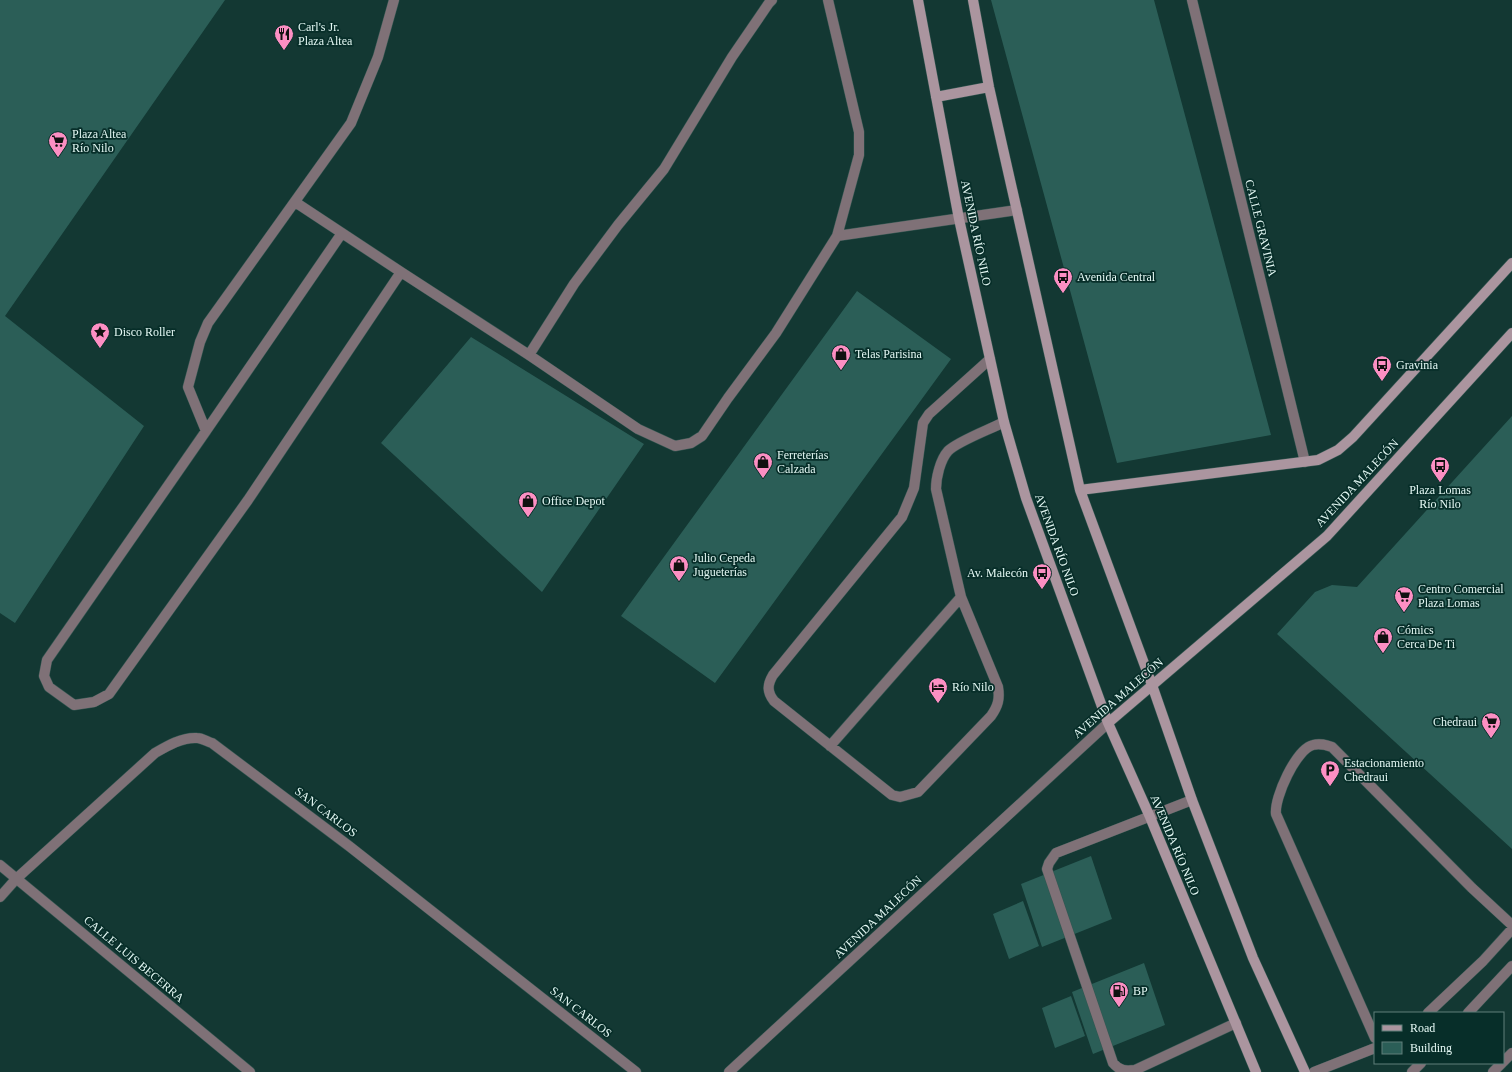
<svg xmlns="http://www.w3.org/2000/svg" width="1512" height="1072" font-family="Georgia,serif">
<rect width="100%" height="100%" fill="#133833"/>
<path fill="#2b5e57" d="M0 0H225L5 316 144 426 15 623 0 613Z
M991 0H1154L1271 435 1117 463Z
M857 291 951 359 715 683 621 616Z
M471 337 644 444 542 592 381 443Z
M1512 416V849L1277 634 1315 592 1332 585 1357 587Z
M1091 856 1112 919 1042 947 1021 884Z
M1023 901 1039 946 1009 959 993 914Z
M1144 963 1165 1025 1093 1054 1072 992Z
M1071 996 1085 1036 1055 1048 1042 1008Z"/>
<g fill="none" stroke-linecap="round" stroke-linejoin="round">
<defs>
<path id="lane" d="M394 0 378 57 351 123 208 323 200 342 188 387 206 431 47 660 44 676 49 687 74 705 94 702 109 694 248 500 401 272 529 355 638 429 675 446 691 443 702 436 728 398 776 333 837 236 859 155V132L828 0
M295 202 401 272
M837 236 1017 210
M529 355 574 284 618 225 664 169 732 57 769 3 772 0
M990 359 929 414 923 423 914 488 902 517 773 675C767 685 767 692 774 701L892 795 900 797 918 792 991 716C998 706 1000 699 998 687L961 597 936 489C936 478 940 460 948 451 958 441 991 429 1004 422
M206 431 342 233
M830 746 961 597
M1192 800 1056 853 1049 863 1047 869 1113 1063C1120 1071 1125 1071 1135 1070L1236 1023
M1428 1013 1483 961 1512 929
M1468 1013 1512 966
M1375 1038 1276 814C1274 798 1296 749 1313 745 1320 743 1326 745 1332 747L1472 888 1512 925
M1503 1062 1512 1053
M1314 1072 1375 1048
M1412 1072 1421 1063
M1493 1072 1502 1063"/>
<path id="street" d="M1192 0 1305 462
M0 865 250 1072
M0 897 16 879 155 753C167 746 182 737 197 738 202 738 208 742 212 743L349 846 636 1072
M729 1072 1108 723"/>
<path id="secondary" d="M918 0 959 219 1004 422 1026 498 1108 723 1150 817 1256 1072
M973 0 989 87 1080 490 1152 685 1192 800 1253 958 1305 1072
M936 97 989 87
M1080 490 1318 460 1338 450 1353 437 1512 263
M1108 723 1327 536 1512 333"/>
</defs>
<use href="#lane" stroke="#355752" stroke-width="11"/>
<use href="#street" stroke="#355752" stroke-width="11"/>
<use href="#secondary" stroke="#355752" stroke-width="11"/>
<use href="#lane" stroke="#7f7177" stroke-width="10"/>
<use href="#street" stroke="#7f7177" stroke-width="10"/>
<use href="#secondary" stroke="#ab959f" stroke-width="10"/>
</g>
<defs>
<symbol id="restaurant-pin" viewBox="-11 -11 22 30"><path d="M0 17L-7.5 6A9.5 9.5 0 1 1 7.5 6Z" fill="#fc8fc3" stroke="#072e29"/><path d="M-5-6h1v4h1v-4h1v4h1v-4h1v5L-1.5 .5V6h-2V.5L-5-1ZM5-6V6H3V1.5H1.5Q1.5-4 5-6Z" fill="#111"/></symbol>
<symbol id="supermarket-pin" viewBox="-11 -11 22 30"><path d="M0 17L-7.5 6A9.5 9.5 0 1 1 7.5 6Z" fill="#fc8fc3" stroke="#072e29"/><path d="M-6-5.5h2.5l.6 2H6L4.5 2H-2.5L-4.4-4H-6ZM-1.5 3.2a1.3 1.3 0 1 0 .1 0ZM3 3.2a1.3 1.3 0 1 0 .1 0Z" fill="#111"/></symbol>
<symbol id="bus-pin" viewBox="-11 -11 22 30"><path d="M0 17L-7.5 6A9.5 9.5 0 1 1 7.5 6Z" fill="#fc8fc3" stroke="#072e29"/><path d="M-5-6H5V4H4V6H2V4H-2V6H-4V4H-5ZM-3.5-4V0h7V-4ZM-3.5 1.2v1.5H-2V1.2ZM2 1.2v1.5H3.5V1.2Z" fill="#111"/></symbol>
<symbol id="sight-pin" viewBox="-11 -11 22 30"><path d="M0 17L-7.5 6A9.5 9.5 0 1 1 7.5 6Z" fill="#fc8fc3" stroke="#072e29"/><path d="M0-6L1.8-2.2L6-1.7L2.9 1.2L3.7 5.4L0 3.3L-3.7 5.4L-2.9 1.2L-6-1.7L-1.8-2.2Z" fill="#111"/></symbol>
<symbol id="shop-pin" viewBox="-11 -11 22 30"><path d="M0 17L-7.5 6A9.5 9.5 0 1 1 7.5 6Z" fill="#fc8fc3" stroke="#072e29"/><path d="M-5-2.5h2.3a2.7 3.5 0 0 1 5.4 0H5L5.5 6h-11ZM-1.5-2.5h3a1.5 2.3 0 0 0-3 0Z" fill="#111"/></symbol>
<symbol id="hotel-pin" viewBox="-11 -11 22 30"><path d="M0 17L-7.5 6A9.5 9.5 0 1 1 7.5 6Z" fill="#fc8fc3" stroke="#072e29"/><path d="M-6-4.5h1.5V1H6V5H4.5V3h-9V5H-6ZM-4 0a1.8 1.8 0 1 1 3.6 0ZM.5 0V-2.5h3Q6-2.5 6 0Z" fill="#111"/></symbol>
<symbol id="parking-pin" viewBox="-11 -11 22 30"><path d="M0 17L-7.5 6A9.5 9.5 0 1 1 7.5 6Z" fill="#fc8fc3" stroke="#072e29"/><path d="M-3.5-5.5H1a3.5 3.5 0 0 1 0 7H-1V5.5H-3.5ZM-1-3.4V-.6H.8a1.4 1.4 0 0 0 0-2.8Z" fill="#111"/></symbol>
<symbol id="fuel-pin" viewBox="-11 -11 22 30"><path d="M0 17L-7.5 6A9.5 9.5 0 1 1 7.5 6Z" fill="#fc8fc3" stroke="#072e29"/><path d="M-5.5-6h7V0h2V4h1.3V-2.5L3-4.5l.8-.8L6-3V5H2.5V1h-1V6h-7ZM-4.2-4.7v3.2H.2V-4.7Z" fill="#111"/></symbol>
</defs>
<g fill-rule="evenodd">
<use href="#restaurant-pin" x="273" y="23" width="22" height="30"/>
<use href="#supermarket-pin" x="47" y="130" width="22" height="30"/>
<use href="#bus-pin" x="1052" y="266" width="22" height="30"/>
<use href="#sight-pin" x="89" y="321" width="22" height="30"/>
<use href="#shop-pin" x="830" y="343" width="22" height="30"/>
<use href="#bus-pin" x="1371" y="354" width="22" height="30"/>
<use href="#shop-pin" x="752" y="451" width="22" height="30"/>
<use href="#bus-pin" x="1429" y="455" width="22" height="30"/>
<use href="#shop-pin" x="517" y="490" width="22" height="30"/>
<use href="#shop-pin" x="668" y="554" width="22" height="30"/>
<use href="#bus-pin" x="1031" y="562" width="22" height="30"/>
<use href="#supermarket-pin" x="1393" y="585" width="22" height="30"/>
<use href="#shop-pin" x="1372" y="626" width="22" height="30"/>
<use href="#hotel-pin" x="927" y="676" width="22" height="30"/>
<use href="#supermarket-pin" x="1480" y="711" width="22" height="30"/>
<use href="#parking-pin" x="1319" y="759" width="22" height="30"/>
<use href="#fuel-pin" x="1108" y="980" width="22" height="30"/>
</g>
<g text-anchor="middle" stroke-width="3.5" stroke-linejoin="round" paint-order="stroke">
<g font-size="12" fill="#e5f9f5" stroke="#072e29" text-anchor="start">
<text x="298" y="31">Carl's Jr.<tspan x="298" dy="14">Plaza Altea</tspan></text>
<text x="72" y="138">Plaza Altea<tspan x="72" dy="14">Río Nilo</tspan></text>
<text x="1077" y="281">Avenida Central</text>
<text x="114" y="336">Disco Roller</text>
<text x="855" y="358">Telas Parisina</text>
<text x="1396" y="369">Gravinia</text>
<text x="777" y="459">Ferreterías<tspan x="777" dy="14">Calzada</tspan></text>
<text x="1440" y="494" text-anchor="middle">Plaza Lomas<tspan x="1440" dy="14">Río Nilo</tspan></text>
<text x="542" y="505">Office Depot</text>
<text x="693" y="562">Julio Cepeda<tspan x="693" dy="14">Jugueterías</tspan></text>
<text x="1028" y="577" text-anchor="end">Av. Malecón</text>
<text x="1418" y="593">Centro Comercial<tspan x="1418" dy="14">Plaza Lomas</tspan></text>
<text x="1397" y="634">Cómics<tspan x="1397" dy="14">Cerca De Ti</tspan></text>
<text x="952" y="691">Río Nilo</text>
<text x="1477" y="726" text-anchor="end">Chedraui</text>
<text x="1344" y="767">Estacionamiento<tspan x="1344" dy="14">Chedraui</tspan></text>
<text x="1133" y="995">BP</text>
</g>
<g font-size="12" fill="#e5f9f5" stroke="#072e29">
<text transform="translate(1261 228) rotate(76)" y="4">CALLE GRAVINIA</text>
<text transform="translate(976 233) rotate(78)" y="4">AVENIDA RÍO NILO</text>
<text transform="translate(1357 483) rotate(-47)" y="4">AVENIDA MALECÓN</text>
<text transform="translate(1057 545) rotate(70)" y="4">AVENIDA RÍO NILO</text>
<text transform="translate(1118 698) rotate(-41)" y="4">AVENIDA MALECÓN</text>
<text transform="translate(326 812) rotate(37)" y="4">SAN CARLOS</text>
<text transform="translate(1175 845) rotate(67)" y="4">AVENIDA RÍO NILO</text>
<text transform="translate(878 917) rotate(-43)" y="4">AVENIDA MALECÓN</text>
<text transform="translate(134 959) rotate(40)" y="4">CALLE LUIS BECERRA</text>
<text transform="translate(581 1012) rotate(38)" y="4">SAN CARLOS</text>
</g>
</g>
<rect x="1374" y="1012" width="130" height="52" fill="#072e29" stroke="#607f7b"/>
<rect x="1382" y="1025" width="20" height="6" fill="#ab959f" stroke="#607f7b"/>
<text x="1410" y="1032" font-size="12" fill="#e5f9f5">Road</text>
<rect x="1382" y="1042" width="20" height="12" fill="#2b5e57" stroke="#607f7b"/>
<text x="1410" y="1052" font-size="12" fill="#e5f9f5">Building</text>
</svg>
